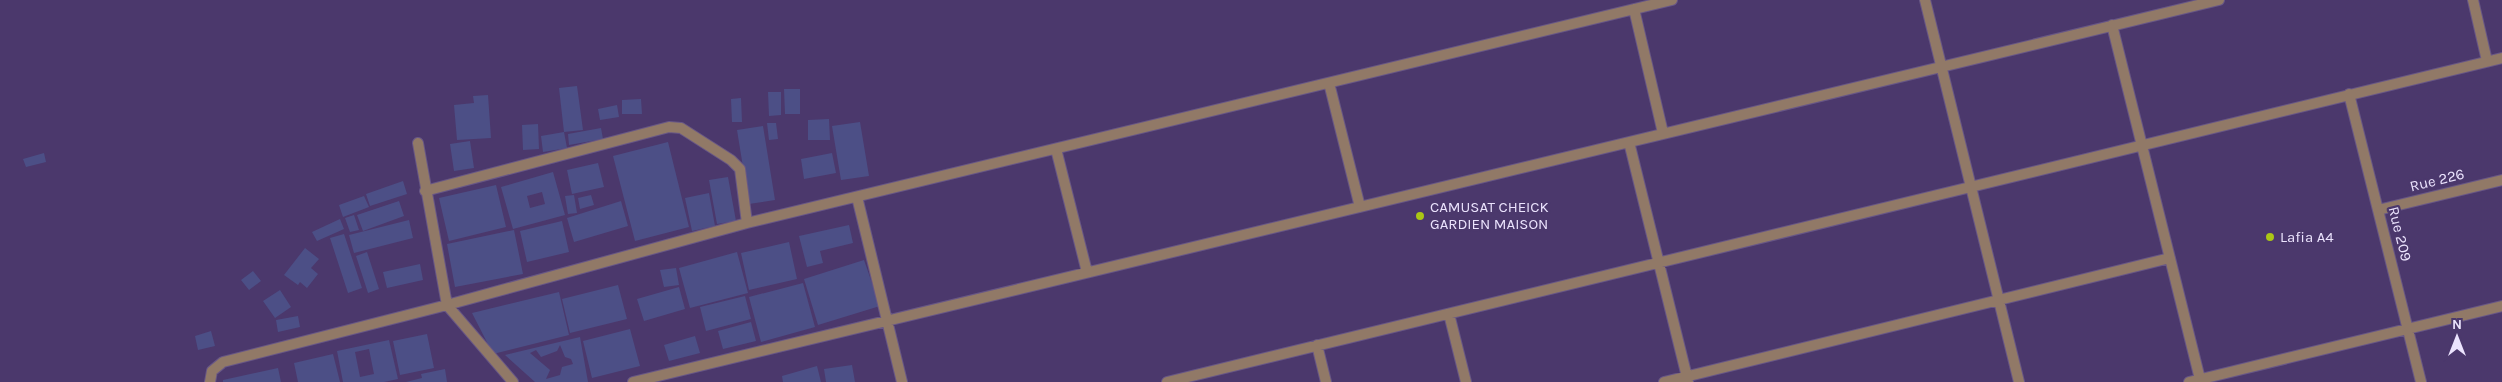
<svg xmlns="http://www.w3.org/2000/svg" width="2502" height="382" font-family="Karla,sans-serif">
<rect width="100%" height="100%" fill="#4b386c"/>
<path fill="#4c4f86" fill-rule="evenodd" d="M577 86 583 130 564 132 559 88Z
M784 89H800V114H785Z
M768 92H781V115L769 116Z
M488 95 491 138 457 140 454 105 474 103 473 96Z
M741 98 742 122H732L731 99Z
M641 99 642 114H622V100Z
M617 105 619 117 600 120 598 109Z
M829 119 830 140H808V120Z
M860 122 869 176 841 180 832 126Z
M767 123H776L778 139 769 140Z
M538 124 539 149 523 150 522 125Z
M763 126 775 200 749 204 737 130Z
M601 128 603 139 569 145 568 134Z
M564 132 567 148 543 152 541 136Z
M470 141 474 168 454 171 450 144Z
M668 142 689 227 635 241 613 156Z
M44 153 46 162 26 167 23 159Z
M832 153 836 173 804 179 801 159Z
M598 163 604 187 572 194 567 170Z
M553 172 565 215 513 229 501 187ZM542 192 545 204 530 208 527 196Z
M728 177 736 221 717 224 709 180Z
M403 181 407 194 370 206 366 194Z
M496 185 506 227 449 241 439 198Z
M709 193 715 226 692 231 685 198Z
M574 195 577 213 568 214 565 196Z
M591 195 594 205 580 209 578 198Z
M364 196 369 207 343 217 339 205Z
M399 201 404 216 363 231 357 215Z
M621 201 628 226 574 242 567 218Z
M354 215 359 230 350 232 345 218Z
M340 219 344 229 317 241 312 232Z
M409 220 413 238 354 253 349 235Z
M562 221 569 252 527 262 520 231Z
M849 225 853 243 820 251 823 263 807 267 799 236Z
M514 230 523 274 455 287 447 244Z
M344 234 362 288 348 293 330 238Z
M789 242 797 279 749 290 741 253Z
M305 248 319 259 311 268 318 274 307 288 300 282 298 285 284 275Z
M367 252 379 289 368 293 356 256Z
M737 252 748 293 690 308 679 268Z
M864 260 880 306 818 325 804 279Z
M420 264 423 280 387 288 383 272Z
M676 268 679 285 664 287 660 270Z
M253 271 261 281 249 290 241 280Z
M803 283 815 327 761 342 749 297Z
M618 285 627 319 570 333 562 299Z
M679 287 685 309 644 321 637 299Z
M280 290 291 307 275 318 263 301Z
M559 292 569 335 493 354 472 313Z
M745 296 751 319 706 331 700 307Z
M298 316 300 327 278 332 276 320Z
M751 322 756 341 723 349 718 331Z
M630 329 640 366 592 378 583 341Z
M211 331 215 346 198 350 195 336Z
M427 334 434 368 400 375 393 341Z
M695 336 700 353 669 361 664 345Z
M580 337 588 382H535L505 355ZM560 345 565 357 571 359 573 364 562 367 560 375 546 379 550 370 530 353 536 350 541 357 557 351Z
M389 340 398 379 384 382H343L337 351ZM369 349 374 374 360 377 355 352Z
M333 354 340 382H298L294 363Z
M852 365 855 382H826L824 369Z
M817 366 821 382H783L782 376Z
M278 368 281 382H223V380Z
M445 369 447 382H406L422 378 421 374Z"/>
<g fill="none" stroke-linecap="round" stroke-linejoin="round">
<defs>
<path id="street" d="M1925 0 2019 382
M2473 0 2487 61
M1634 9 1663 133
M2112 25 2200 379
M1329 83 1360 207
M2349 94 2421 382
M1629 142 1688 381
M418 143 447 305 513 382
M1056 149 1087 272
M425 191 669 127 681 128 731 160 740 169 747 223
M857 197 902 382
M2378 210 2502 180
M1449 314 1466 382
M1317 345 1326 382
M210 382 212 371 223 362 447 305 747 223 1672 0
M633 382 2219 0
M1167 382 2502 58
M1664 382 2170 258
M2189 382 2502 306"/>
</defs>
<use href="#street" stroke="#685786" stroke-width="12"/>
<use href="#street" stroke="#917967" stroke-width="10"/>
</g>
<g fill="#abc615" stroke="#4b386c" stroke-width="2">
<circle cx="1420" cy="216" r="5"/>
<circle cx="2270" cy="237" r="5"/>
</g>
<g text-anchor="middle" stroke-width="4.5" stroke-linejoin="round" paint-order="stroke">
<g font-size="15" fill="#ebe3fd" stroke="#4b386c">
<text transform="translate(2437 180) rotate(-14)" y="5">Rue 226</text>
<text transform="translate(2400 234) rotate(76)" y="5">Rue 209</text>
</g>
<g font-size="15" fill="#ebe3fd" stroke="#4b386c" text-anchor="start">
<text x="1430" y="212">CAMUSAT CHEICK<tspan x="1430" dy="17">GARDIEN MAISON</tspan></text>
<text x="2280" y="242">Lafia A4</text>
</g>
</g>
<g transform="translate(2457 337)" stroke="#4b386c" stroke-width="4" paint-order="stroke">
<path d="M0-4L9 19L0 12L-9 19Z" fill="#ebe3fd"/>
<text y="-8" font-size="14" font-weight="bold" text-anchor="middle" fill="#ebe3fd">N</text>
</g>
</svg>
